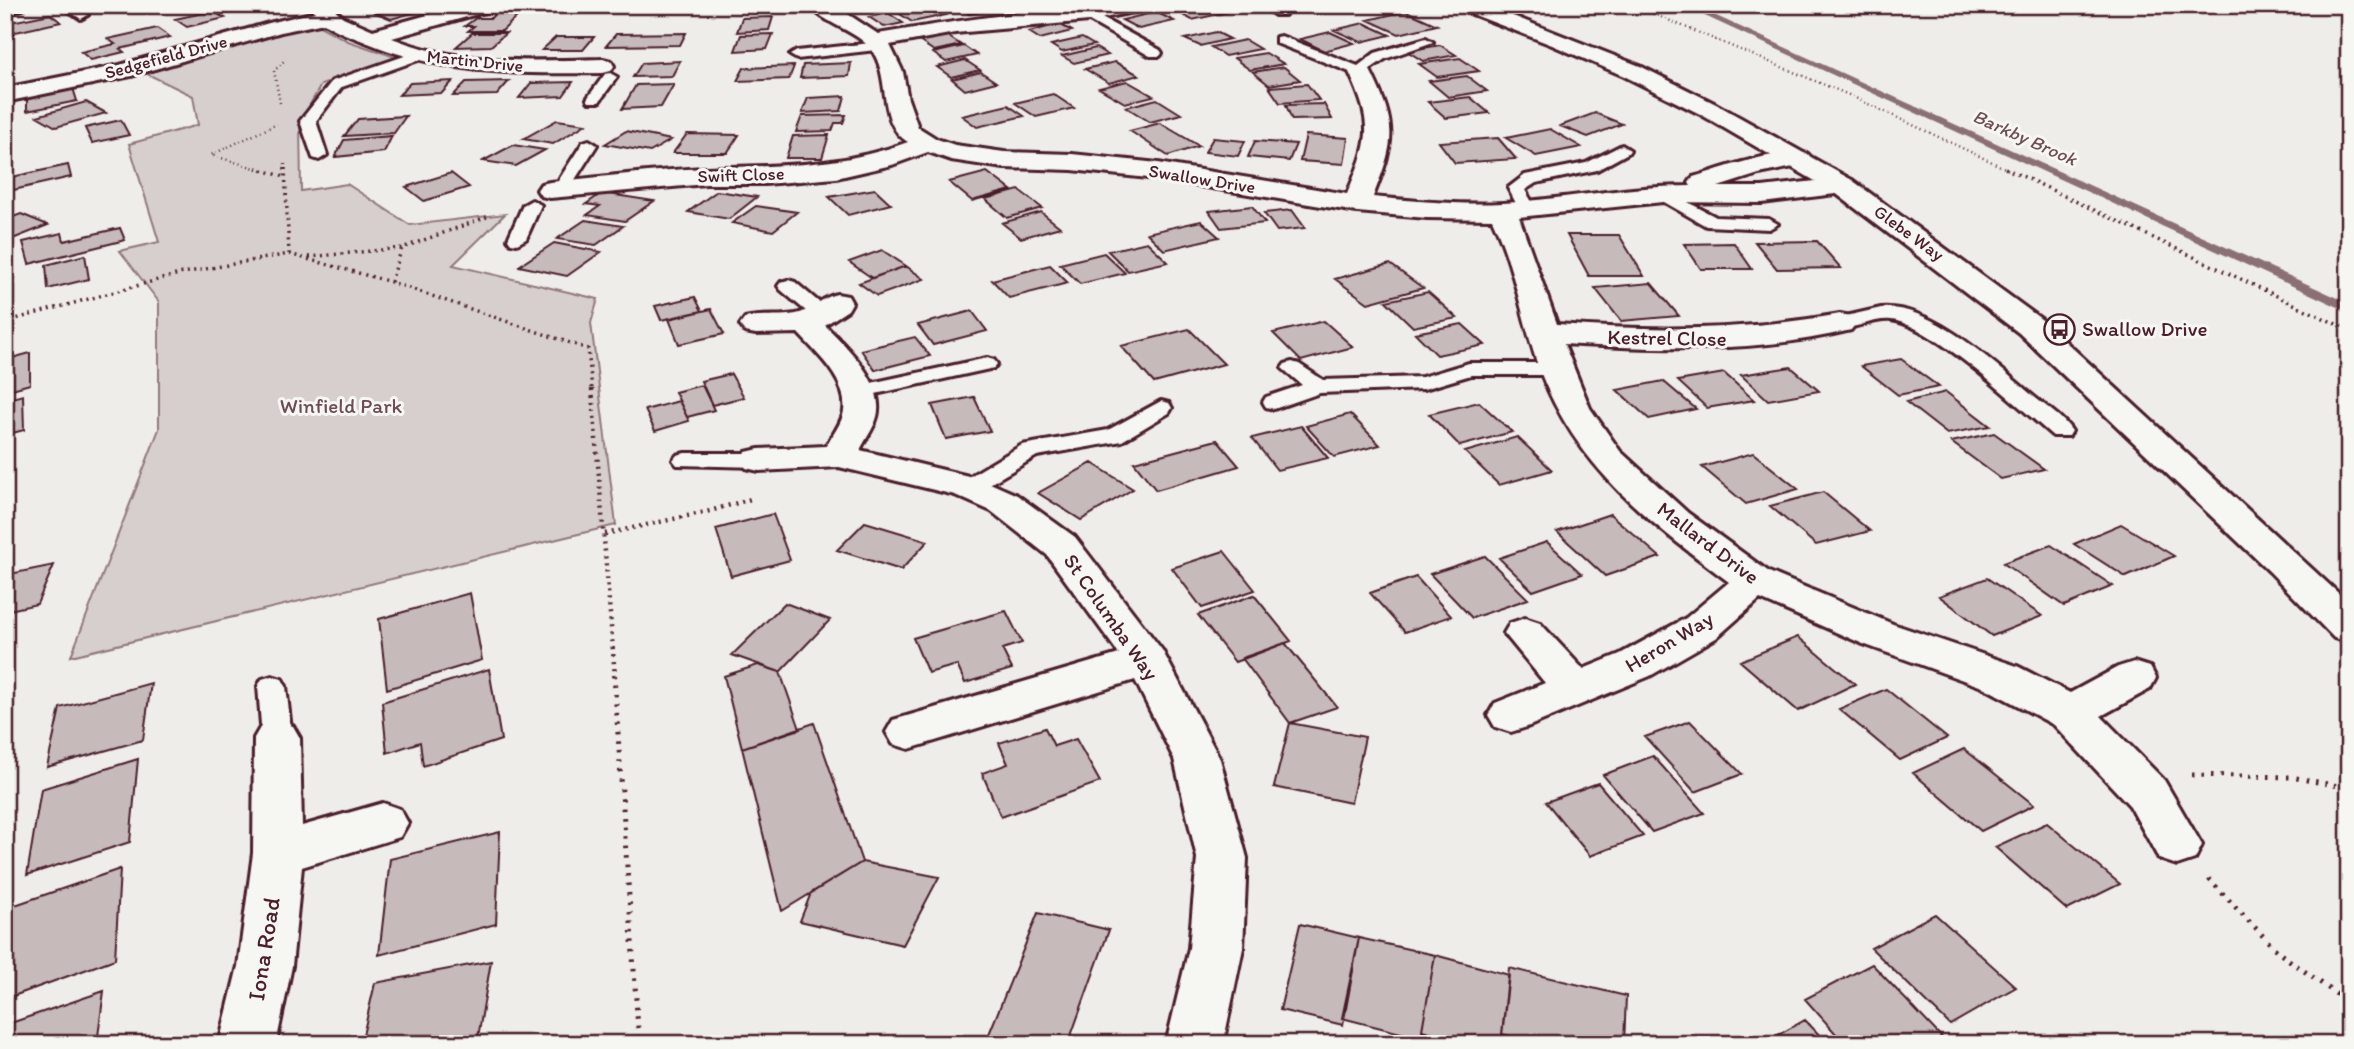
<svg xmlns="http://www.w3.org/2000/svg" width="2354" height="1049" font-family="Itim,sans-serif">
<rect width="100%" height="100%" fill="#efedea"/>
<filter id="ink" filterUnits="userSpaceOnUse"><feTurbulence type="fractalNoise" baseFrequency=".0143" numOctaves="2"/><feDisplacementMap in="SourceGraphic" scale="14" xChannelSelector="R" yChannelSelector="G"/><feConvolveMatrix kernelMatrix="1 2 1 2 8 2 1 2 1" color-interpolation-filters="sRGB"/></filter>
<g filter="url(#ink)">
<path fill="#d7cfce" stroke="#90777c" stroke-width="2" d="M314 23 348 41 398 58 321 85 300 122 301 191 347 184 410 225 505 214 453 265 598 299 591 323 616 525 71 656 159 429V302L120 251 159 242 129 144 198 125 193 96 141 71Z"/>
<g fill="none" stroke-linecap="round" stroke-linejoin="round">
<path fill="#8a6f74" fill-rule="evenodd" d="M1681 5H1692L2349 303V312Z"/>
</g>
<path fill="#c6babb" stroke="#4a1f2b" stroke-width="2" d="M114 5H154L126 12Z
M213 5H258L221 14 207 7Z
M401 5H424L430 8 391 19 374 12Z
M954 5H976L986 11 969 14Z
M1191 5H1241L1247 8 1192 20 1172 9Z
M1291 5H1334L1337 6 1308 13Z
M931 6 946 15 912 22 897 12Z
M212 11 225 18 187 27 175 19Z
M1406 11 1437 25 1399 34 1368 20Z
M496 12H522L502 31H468L474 26H465L476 18H491Z
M1156 12 1174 21 1139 29 1122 20Z
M888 13 903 23 884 27 869 17Z
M50 14 61 22 16 32 6 23Z
M773 17 769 30 737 32 742 18Z
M1364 23 1390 35 1361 42 1334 30Z
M1059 24 1072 31 1040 39 1029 32Z
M157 28 170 37 120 49 124 52 91 60 81 52 115 44 108 39Z
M1216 32 1230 39 1200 46 1185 39Z
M1330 32 1354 43 1324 51 1300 39Z
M472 33H506L491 46 456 47Z
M686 33 680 45 606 46 616 34Z
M773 34 767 49 735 51 741 35Z
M946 35 961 45 934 51 919 41Z
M556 37H594L583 50H542Z
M1082 38 1094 45 1062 52 1051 45Z
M1245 40 1260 49 1225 56 1211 47Z
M1440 45 1456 55 1423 61 1407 51Z
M964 46 977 55 946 62 933 53Z
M1096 48 1108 55 1074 63 1062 56Z
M1266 53 1284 64 1250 70 1234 58Z
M1460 58 1479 71 1437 77 1419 64Z
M965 60 980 70 951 77 937 67Z
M680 61 672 76 633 77 642 63Z
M1115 62 1139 75 1109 83 1085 69Z
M851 63 849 76 800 78 803 65Z
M794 66 789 79 737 81 744 68Z
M1284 67 1300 80 1269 85 1253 72Z
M981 72 996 82 965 90 952 79Z
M1467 76 1487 91 1448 97 1429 81Z
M453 81 442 93 399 95 410 83Z
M509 81 497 95 453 96 466 82Z
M1127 81 1153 96 1125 103 1099 88Z
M573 82 563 96 519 98 531 83Z
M674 84 661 107 622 109 636 85Z
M1307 84 1319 100 1280 103 1269 87Z
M73 88 77 101 27 111V97Z
M1053 94 1074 108 1036 117 1015 103Z
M845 96 841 111 802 113 808 98Z
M1470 97 1489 113 1446 118 1428 102Z
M1157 99 1181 114 1150 122 1126 107Z
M86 102 106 113 56 127 37 116Z
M1324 104 1332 119 1292 120 1286 105Z
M1008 105 1024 116 977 127 962 116Z
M1595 113 1622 124 1588 137 1560 126Z
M846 115 843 123H835L832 131 796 132 802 116Z
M406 116 394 133 344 136 358 119Z
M121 120 129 135 92 143 85 128Z
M557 120 586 124 553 144 523 139Z
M1160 123 1199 146 1168 156 1130 131Z
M1550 129 1581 147 1536 156 1506 138Z
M626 131 671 140 650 152 605 144Z
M687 134 739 135 727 153H673Z
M829 135 822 158H786L793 136Z
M1306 135 1348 138 1344 164 1300 161Z
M392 136 384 152 335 157 344 140Z
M1213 138 1245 141 1238 156 1205 152Z
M1498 138 1516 159 1455 163 1439 142Z
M1255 141 1296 144 1289 161 1248 157Z
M513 145 545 150 516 166 483 161Z
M68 165 71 177 9 191 7 178Z
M987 172 1011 190 972 201 949 182Z
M451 173 469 187 424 201 406 187Z
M875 189 891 204 848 215 829 197Z
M1019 190 1042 208 1007 218 985 199Z
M717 191 757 197 729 219 688 212Z
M602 193 654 201 625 221 587 215 600 206 586 204Z
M756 206 797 212 773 231 732 223Z
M1252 206 1265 223 1221 228 1209 211Z
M1292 210 1305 228 1277 231 1264 213Z
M1041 212 1060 227 1021 238 1002 223Z
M21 214 48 225 5 242V220Z
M585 220 623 226 596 245 557 239Z
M1201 221 1219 237 1164 250 1147 233Z
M120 228 125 240 29 264 23 242 62 233 64 241Z
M1567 235H1619L1644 276H1589Z
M1817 241 1841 268 1777 269 1755 242Z
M1147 242 1168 262 1128 271 1108 251Z
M554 243 601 252 567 276 519 266Z
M1734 243 1752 269H1701L1684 244Z
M882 250 906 266 872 278 849 262Z
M1104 253 1125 273 1080 284 1060 264Z
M85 255 89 279 48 289 46 265Z
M1390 264 1423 288 1368 303 1335 279Z
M1050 265 1068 283 1009 298 992 280Z
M906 266 924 279 877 296 859 283Z
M1651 283 1679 316 1621 321 1595 288Z
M1428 292 1457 318 1413 327 1386 301Z
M695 297 702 311 661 320 655 306Z
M711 309 724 334 679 344 669 319Z
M972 311 987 331 933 345 918 325Z
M1324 321 1353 347 1301 361 1273 333Z
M1462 324 1485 345 1437 355 1415 333Z
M1189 329 1224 364 1154 383 1121 346Z
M915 337 930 356 875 370 861 350Z
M30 353V384L5 391V360Z
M1901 359 1939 387 1898 395 1861 366Z
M1791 367 1819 391 1768 400 1741 375Z
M1724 373 1754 400 1707 408 1678 381Z
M731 374 744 397 712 405 701 381Z
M1663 381 1696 409 1649 419 1617 390Z
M702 385 714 410 687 417 675 392Z
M1946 392 1990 426 1947 434 1906 402Z
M23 395 24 430 5 435V400Z
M974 397 990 431 946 439 932 405Z
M679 401 689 421 655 431 645 410Z
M1479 402 1512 432 1460 446 1429 414Z
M1350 414 1380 445 1334 457 1306 426Z
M1301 426 1328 458 1277 470 1252 438Z
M1994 433 2044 469 2001 479 1951 442Z
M1517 437 1552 470 1499 485 1465 452Z
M1217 440 1239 466 1156 490 1134 462Z
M1753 453 1798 489 1746 504 1702 467Z
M1092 463 1133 489 1081 520 1038 493Z
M1823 492 1870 531 1816 545 1770 506Z
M773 514 790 560 731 576 716 529Z
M1610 514 1660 557 1605 576 1557 532Z
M865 522 928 541 901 570 837 550Z
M2121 524 2174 556 2126 577 2074 544Z
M1547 542 1582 574 1533 591 1499 558Z
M2051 545 2113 586 2064 606 2003 563Z
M1224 551 1255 590 1202 608 1172 568Z
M1485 556 1528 599 1472 618 1430 574Z
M54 565 37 604 5 611V575Z
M1416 577 1451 616 1405 632 1370 593Z
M1987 578 2042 616 1992 636 1939 596Z
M470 593 482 660 387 689 379 619Z
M1254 595 1291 641 1235 662 1198 615Z
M785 603 830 620 780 672 732 655Z
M1006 611 1022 643 1002 649 1012 669 965 683 957 665 928 673 913 638Z
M1798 637 1855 684 1798 711 1740 661Z
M1285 643 1337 707 1290 723 1242 658Z
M758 665 780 672 800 729 742 748 724 676Z
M489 669 501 740 423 766 420 742 387 753 382 702Z
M151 683 143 740 47 767 60 708Z
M1886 689 1947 738 1900 760 1839 709Z
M1690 721 1742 774 1695 792 1645 737Z
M814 723 862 862 782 911 742 748Z
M1290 723 1365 737 1351 803 1274 787Z
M1045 728 1054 746 1076 739 1100 782 1001 817 982 773 1008 764 999 743Z
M1964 749 2034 805 1981 831 1913 773Z
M1653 756 1704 813 1652 832 1603 775Z
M138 759 130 842 27 875 41 789Z
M1598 783 1643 836 1590 856 1546 802Z
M2047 823 2120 884 2067 910 1995 847Z
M500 832 496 924 379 955 390 859Z
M862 862 939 877 903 945 800 921 811 893Z
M120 869 115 959 5 999V961L12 906Z
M1038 913 1109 930 1068 1044H985Z
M1935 914 2016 987 1950 1025 1871 948Z
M1300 924 1359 938 1343 1025 1280 1010Z
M1359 938 1435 955 1422 1030 1424 1039 1342 1018Z
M1435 955 1509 975 1501 1044H1474L1422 1030Z
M491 961 477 1044H361L375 983Z
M1872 964 1948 1044H1845L1805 999Z
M1509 968 1626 996 1624 1044H1541L1502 1034Z
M104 991 97 1044H5V1025Z
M1805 1020 1828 1044H1762Z"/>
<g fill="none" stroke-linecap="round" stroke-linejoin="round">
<defs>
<path id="lane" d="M60 5H75L88 15 81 19Z
M1040 5H1053L1061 17 1059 20H1049Z
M1260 5H1276L1286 12 1285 15H1275Z
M1089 11 1160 50 1162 53 1160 56H1150L1084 18 1082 15Z
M1281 36 1358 66 1375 53 1426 38 1433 42 1385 59 1360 76 1276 43V37Z
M880 42 887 46 885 49 797 59 790 55 797 51Z
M419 51 424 52V58L342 87 316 121 327 155 319 160 313 158 300 121 332 81Z
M610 73 617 77 599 102H589L587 99 589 96 605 74Z
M589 140 597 145 569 189 567 193H555L553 189 583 142Z
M1622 145 1630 150 1628 153 1597 170 1536 183 1525 190 1536 209 1533 213H1521L1508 188 1525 175 1586 163Z
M1663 189 1716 217 1769 219 1778 224 1769 229 1706 226 1657 198 1654 194 1657 190Z
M532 200 541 205 526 239 517 244 511 243 508 239 523 205Z
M788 280 795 282 827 309 830 313 827 317H813L781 290 778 286 781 282Z
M1881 308C1932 304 1995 364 2032 395 2045 406 2063 417 2072 431L2069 436H2053C2019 407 1933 325 1891 320 1872 318 1852 332 1833 327L1830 323 1833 319Z
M987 358 994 360 997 364 994 368 857 398 849 397 846 392 849 387 857 386Z
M1292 362 1299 364 1323 380 1422 377 1469 363H1556L1563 365 1566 369 1563 373 1556 375H1471L1424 389 1320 393 1274 409 1266 407 1263 402 1266 397 1302 385 1282 368 1285 364Z
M1161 401 1169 403 1172 408 1169 413 1122 441 1037 456 976 492 968 494 960 492 956 487 960 482 1022 445 1108 430Z
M685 453H759L767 455 771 460 767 465 759 467 677 465 673 460 677 455Z
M272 676 282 679 286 686 292 738 287 746 277 749 267 746 262 738 258 686 262 679Z"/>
<path id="street" d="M5 5H26L23 9 5 14Z
M310 5H330L343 17 373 30 464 5H498L495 9 392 38C459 65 532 61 603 59L611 61 614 66 611 71 603 73C519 74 447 75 368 43 353 37 337 32 324 23L281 32 131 76 5 102V88L120 65 269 23 315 12Z
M809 5H834L878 34C966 19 1062 5 1151 5L1148 9 1089 21 955 33 890 45 903 72 908 99 918 127 937 139 955 145 1004 152 1072 154 1158 163 1347 194C1370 140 1374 126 1349 72L1352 67H1368L1371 72C1398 127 1395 141 1373 197 1416 201 1460 205 1503 203 1566 199 1628 186 1691 186L1689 183 1693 177C1721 169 1780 147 1808 154L1812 159 1808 164 1759 174 1718 187H1762L1843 178 1852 180 1856 186 1852 192 1762 203 1663 202 1519 217 1557 324C1653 331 1746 331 1840 314L1851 316 1856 323 1851 330C1757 353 1660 350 1564 344L1590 408 1620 451 1688 513 1769 572 1893 624 2017 666 2070 693 2118 667 2134 662 2150 667 2156 678 2150 689 2101 716 2164 780 2202 845 2195 859 2177 865 2159 859 2130 806 2054 725 1985 688 1863 644 1760 599 1716 638 1650 676 1527 727 1511 732 1495 727 1488 715 1495 703 1545 683 1504 633 1510 623 1525 618 1540 623 1583 669 1620 654 1686 618 1729 582C1649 522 1577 468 1540 371 1522 322 1515 267 1492 219L1427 218 1357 212 1158 179 1072 170 1004 168 951 160 928 152 892 165 836 178 765 184H706L550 198 541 196 537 190 541 184 550 182C602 177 654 170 706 168 780 165 837 168 908 142 876 122 892 77 871 49 856 30 824 24 809 5Z
M837 294 848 296 852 303 848 310 825 325C845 346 881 378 878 411 877 424 866 438 860 450L981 479 1017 495 1075 537 1162 650 1220 759 1247 858 1243 948 1223 1044H1166L1189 948 1197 858 1174 759 1135 680 909 749 893 744 886 732 893 720 1119 654 1047 555 991 511 955 495 839 467 759 471 746 468 741 460 746 452 759 449 826 446C832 436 842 423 844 411 848 380 816 353 798 333L756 334 745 332 740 325 745 318C762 314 779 317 796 314 811 311 822 297 837 294Z
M277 721 293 726 300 738 302 826 383 803 400 809 408 823 400 837 302 867 292 966 276 1044H219L238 966 253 853 254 738 261 726Z"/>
<path id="secondary" d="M1456 5H1485L1640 66 1716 104 1852 180 2041 319 2349 603V642L2334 638 2270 572 2019 333 1834 192 1700 114 1624 76 1552 45 1459 9Z"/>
</defs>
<use href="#lane" stroke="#4a1f2b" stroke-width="6"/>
<use href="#street" stroke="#4a1f2b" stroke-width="6"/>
<use href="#secondary" stroke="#4a1f2b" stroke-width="6"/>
<path stroke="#4a1f2b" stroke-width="2.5" stroke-dasharray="1 3.5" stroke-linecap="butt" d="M1632 5 1849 95 2009 170
M280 103 274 71 284 61
M285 164V170
M262 170 211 155 277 124"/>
<path stroke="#4a1f2b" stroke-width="3.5" stroke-dasharray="2 4.5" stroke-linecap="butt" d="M256 168 285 177
M285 168 289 254
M2005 168 2349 330
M309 257 402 248 487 217
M391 282 402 248
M5 322 183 273 289 254 391 282 588 349 592 390"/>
<path stroke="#4a1f2b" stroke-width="4.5" stroke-dasharray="2 5" stroke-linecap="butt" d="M592 389 615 677
M605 534 710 511 754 498"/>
<path stroke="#4a1f2b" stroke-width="5" stroke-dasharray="2.5 7" stroke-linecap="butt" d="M614 675 639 1044
M2192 775 2291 777 2349 788
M2209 879 2279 953 2349 1003"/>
<use href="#lane" fill="#f6f6f2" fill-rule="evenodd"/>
<use href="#street" fill="#f6f6f2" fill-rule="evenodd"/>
<use href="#secondary" fill="#f6f6f2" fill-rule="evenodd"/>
</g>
</g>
<defs>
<symbol id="bus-ring" viewBox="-11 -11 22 22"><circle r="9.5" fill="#f6f6f2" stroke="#4a1f2b" stroke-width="1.5"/><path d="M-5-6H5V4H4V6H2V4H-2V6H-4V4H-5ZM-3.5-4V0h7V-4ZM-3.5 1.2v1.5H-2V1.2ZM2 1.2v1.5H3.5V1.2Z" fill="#4a1f2b"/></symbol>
</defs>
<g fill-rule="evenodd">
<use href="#bus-ring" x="2042" y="312" width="35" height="35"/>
</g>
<g text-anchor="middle" stroke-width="6" stroke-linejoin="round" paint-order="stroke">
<g font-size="18" fill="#4a1f2b" stroke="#f6f6f2">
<text transform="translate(166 57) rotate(-15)" y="6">Sedgefield Drive</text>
<text transform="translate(475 61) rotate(6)" y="6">Martin Drive</text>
<text transform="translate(741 175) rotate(-2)" y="6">Swift Close</text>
<text transform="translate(1202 179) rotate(9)" y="6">Swallow Drive</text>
<text transform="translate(1909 233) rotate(36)" y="6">Glebe Way</text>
</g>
<g font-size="19" font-style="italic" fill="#6f4e56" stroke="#f6f6f2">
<text transform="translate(2025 137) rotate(24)" y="7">Barkby Brook</text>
</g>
<g font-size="21" fill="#4a1f2b" stroke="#f6f6f2" text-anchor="start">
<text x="2082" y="336">Swallow Drive</text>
</g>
<g font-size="21" fill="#4a1f2b" stroke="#f6f6f2">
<text transform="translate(1667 338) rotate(1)" y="7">Kestrel Close</text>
<text transform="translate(1708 543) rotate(37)" y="7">Mallard Drive</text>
<text transform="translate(1111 617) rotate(55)" y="7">St Columba Way</text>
<text transform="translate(1669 642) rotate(-31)" y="7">Heron Way</text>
</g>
<g font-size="21" fill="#6d4b54" stroke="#f6f6f2">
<text x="341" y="413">Winfield Park</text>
</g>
<g font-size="24" fill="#4a1f2b" stroke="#f6f6f2">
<text transform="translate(264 949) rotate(-81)" y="8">Iona Road</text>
</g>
</g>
<rect width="2354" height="1049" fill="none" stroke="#f6f6f2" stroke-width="28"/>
<rect x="14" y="14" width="2326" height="1021" fill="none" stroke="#4a1f2b" stroke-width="2.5" filter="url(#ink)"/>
</svg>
